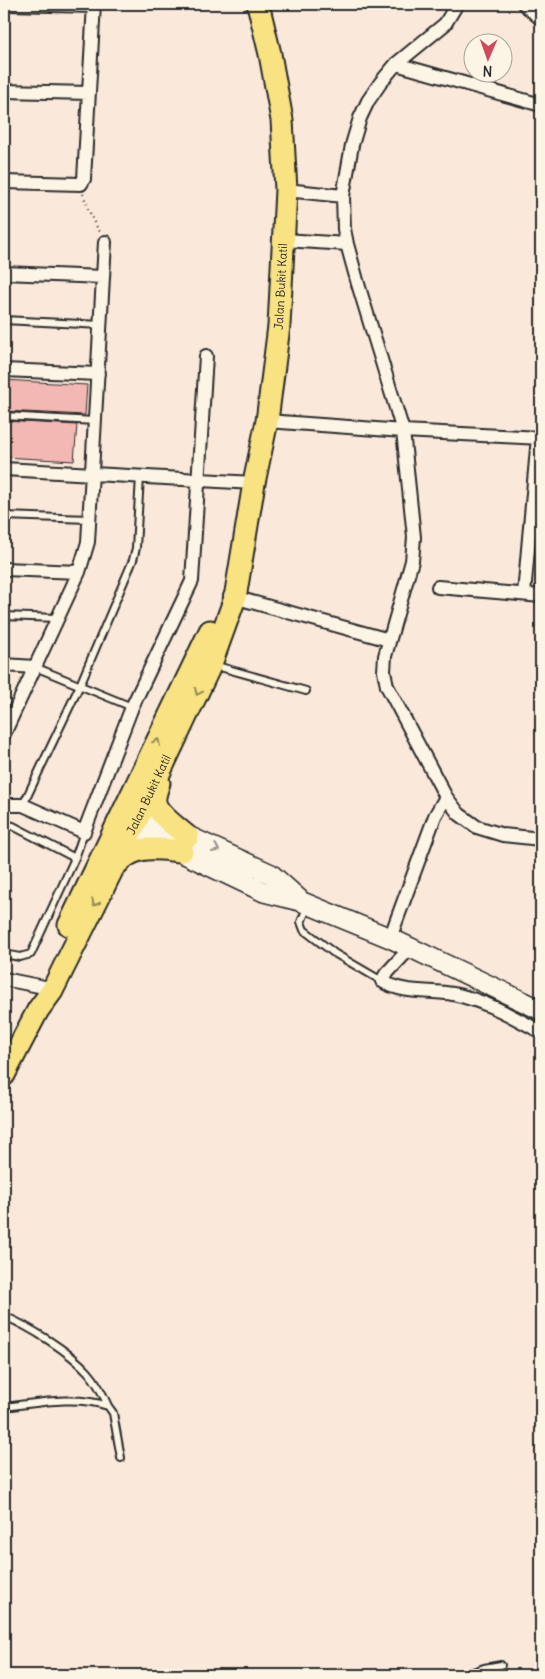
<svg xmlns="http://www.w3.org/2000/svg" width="545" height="1679" font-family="Delius,sans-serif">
<rect width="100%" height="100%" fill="#fae9db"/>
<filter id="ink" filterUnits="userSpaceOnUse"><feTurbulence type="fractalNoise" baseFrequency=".02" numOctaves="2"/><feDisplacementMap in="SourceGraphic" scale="10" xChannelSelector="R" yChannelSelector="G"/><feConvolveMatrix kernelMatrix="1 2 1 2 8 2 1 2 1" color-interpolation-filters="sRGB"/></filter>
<g filter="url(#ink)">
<path fill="#f3b7b4" stroke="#2b2b2b" d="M4 380 87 385 85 415 4 411Z
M4 421 77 425 74 461 4 457Z"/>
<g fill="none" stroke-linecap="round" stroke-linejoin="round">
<defs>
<path id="lane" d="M4 320 101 325
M4 416 95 421
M4 516 89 519
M4 616 57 618
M213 665 306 691
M35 667 132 707
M4 711 14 712
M23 805 80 685 133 560 136 548 140 476
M4 824 13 826 75 858
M308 906 301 922 304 930 334 953 382 981
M4 954 20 957 31 954 75 858 84 832
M4 1316C30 1327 69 1351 88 1372 97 1382 103 1394 108 1406
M4 1407C37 1403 76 1395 108 1406L113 1413 121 1458
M465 1675 484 1668 501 1665"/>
<path id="street" d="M7 4 94 6
M457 4 445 24 396 64 381 82 368 101 360 118 352 145 343 196 344 229 347 244 358 284 403 431 414 537 412 561 385 656 384 671 387 686 446 797 459 814 477 827 503 835 541 839
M524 4 541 19
M396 64 541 105
M4 91 89 93
M4 182 81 184 84 179 94 4
M286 190 343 196
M284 240 347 244
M4 273 103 277
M4 370 98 374
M267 421 403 431 541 438
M4 469 254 483
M4 569 79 572
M438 587 541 596
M524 594 538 437
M230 596 389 640
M4 665 35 667
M4 734 79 572 88 542 105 242
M4 805H23L84 832 132 707 192 581 206 356
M390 938 435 816 446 797
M410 948 386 974 382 981C402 994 430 990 453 994 484 1000 514 1017 541 1032
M4 979 44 987 52 991"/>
<path id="secondary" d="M140 814 271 874 299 899
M132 829 264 892 300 901 390 938 541 1010"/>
<g id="primary">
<path d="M159 783C157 789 154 796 155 802 157 814 179 829 188 837"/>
<path d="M116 865C136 843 155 849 182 851"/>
<path d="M69 925 210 631"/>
<path id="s1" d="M4 1075 38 1010 52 991 140 814 211 664 235 598 254 483 267 421 279 326 286 190 282 120 270 54 258 4"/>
</g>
</defs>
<use href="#lane" stroke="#2b2b2b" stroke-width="10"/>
<use href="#street" stroke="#2b2b2b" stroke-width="16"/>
<use href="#secondary" stroke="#2b2b2b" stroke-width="22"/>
<use href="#primary" stroke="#2b2b2b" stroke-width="25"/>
<path stroke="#2b2b2b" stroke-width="2.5" stroke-dasharray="1 4" stroke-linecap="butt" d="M83 194 93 221 100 232"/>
<use href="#lane" stroke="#fcf5e5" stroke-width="6"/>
<use href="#street" stroke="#fcf5e5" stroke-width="12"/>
<use href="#secondary" stroke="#fcf5e5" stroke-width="19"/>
<use href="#primary" stroke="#f8e281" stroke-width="21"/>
</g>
<defs><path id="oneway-chevron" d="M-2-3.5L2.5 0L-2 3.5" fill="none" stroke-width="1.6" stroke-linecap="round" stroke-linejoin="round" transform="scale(1.25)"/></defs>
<g stroke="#928656">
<use href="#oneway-chevron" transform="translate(198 692) rotate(115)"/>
<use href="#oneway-chevron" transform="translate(157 742) rotate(-64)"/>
<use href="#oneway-chevron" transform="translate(95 903) rotate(117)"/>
</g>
<use stroke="#949088" href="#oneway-chevron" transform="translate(216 849) rotate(24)"/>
</g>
<g text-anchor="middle" stroke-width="4" stroke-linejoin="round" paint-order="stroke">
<g font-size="12" fill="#2b2b2b" stroke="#fcf5e5">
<text dy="4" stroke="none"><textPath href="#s1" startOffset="846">Jalan Bukit Katil</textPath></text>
<text dy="4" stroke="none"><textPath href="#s1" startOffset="316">Jalan Bukit Katil</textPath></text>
</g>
</g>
<rect width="545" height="1679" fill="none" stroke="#fcf5e5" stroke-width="20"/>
<rect x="10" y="10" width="525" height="1659" fill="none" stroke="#2b2b2b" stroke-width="2" filter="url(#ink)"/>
<g transform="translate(488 58) rotate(182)"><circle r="24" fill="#fcf5e5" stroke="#a8a49b"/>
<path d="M0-4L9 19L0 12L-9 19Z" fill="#d1495b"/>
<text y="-8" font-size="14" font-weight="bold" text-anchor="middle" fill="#2b2b2b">N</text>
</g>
</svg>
